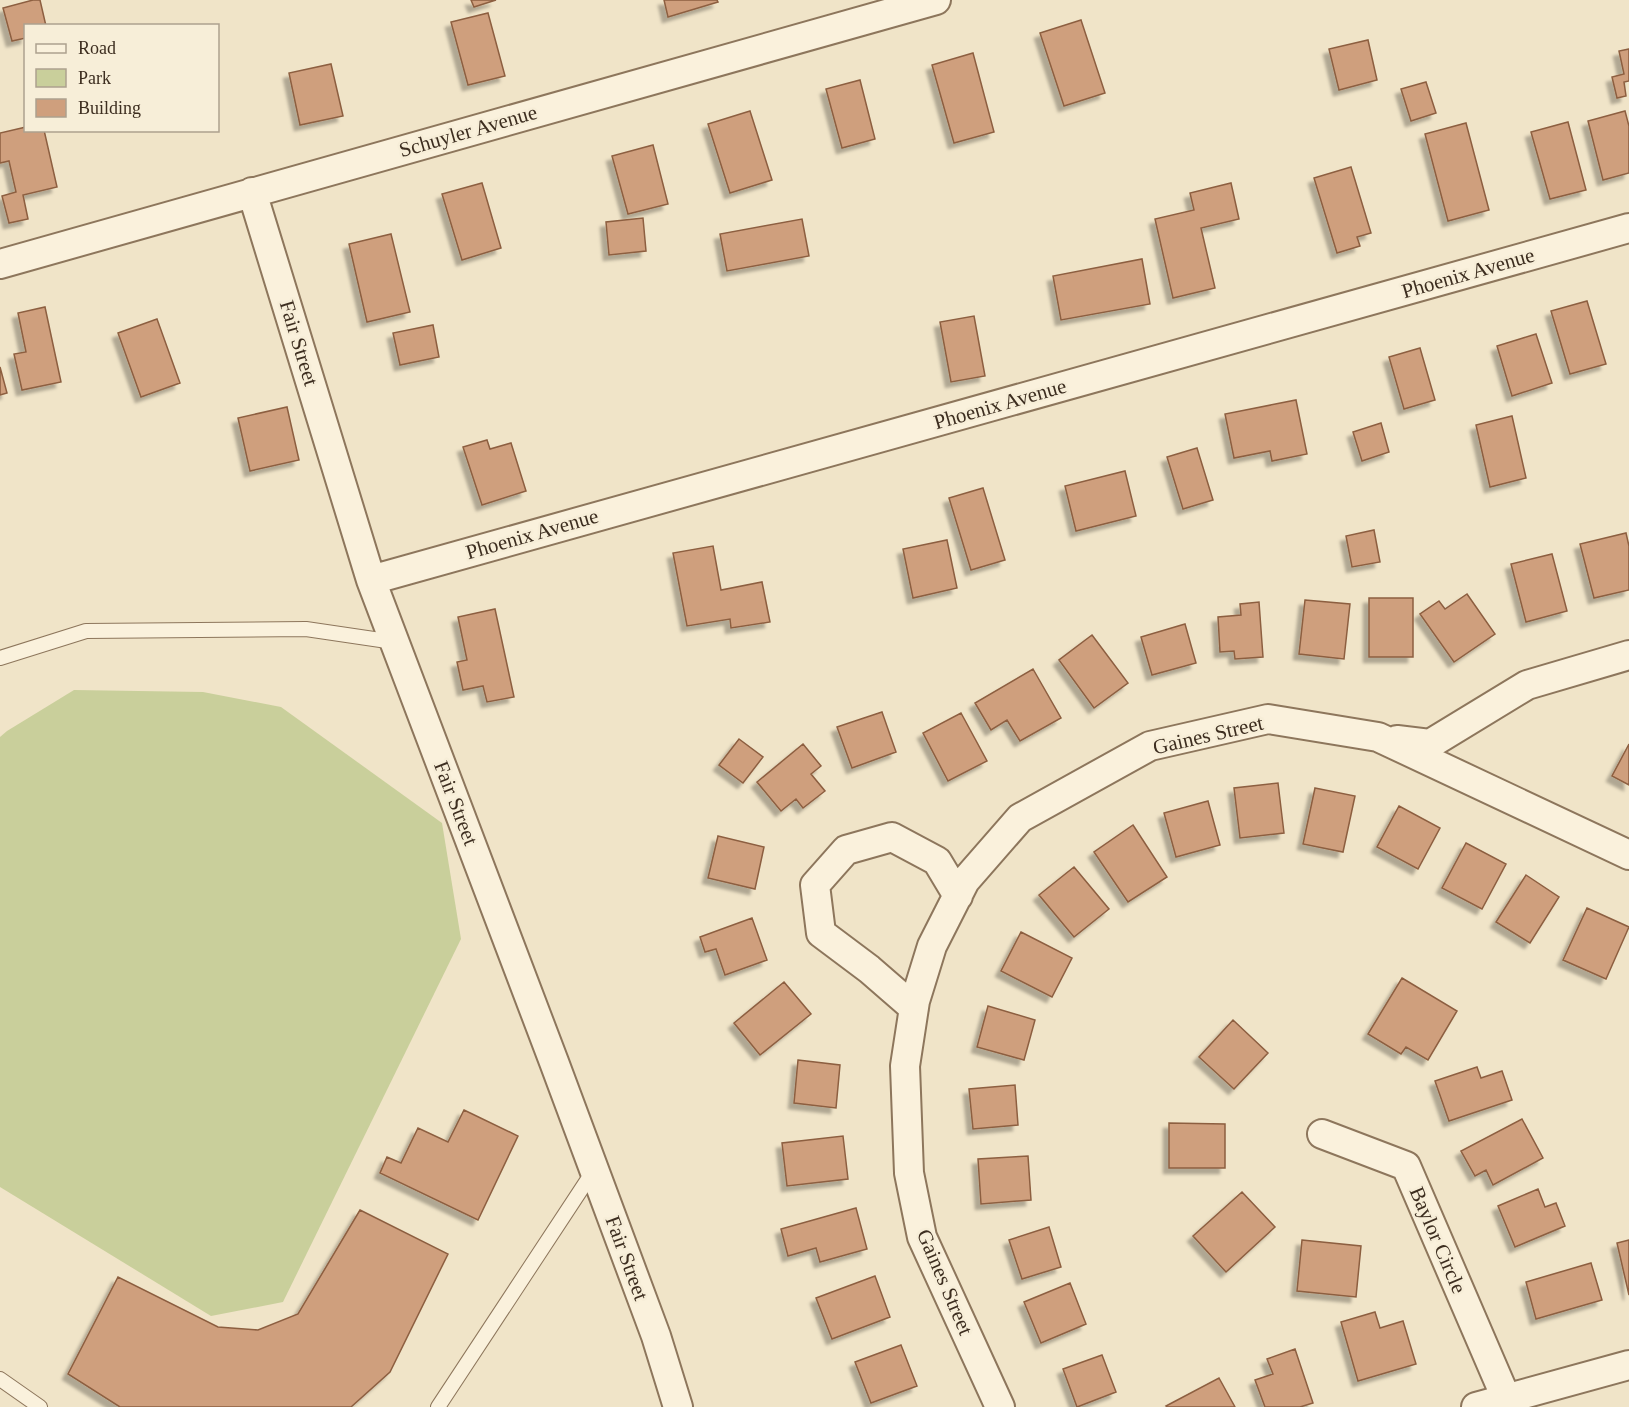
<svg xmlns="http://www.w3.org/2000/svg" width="1629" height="1407" font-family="'Times New Roman',serif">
<defs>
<filter id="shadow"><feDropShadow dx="-5.5" dy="5.5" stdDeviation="1.5" flood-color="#0004"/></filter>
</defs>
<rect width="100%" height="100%" fill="#f0e4c8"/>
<path fill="#c9cf9b" d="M74 690 203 692 281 707 442 823 461 939 283 1302 211 1316 0 1187V737L7 731Z"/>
<path fill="#cf9f7d" stroke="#8d5f41" stroke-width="1.5" filter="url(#shadow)" d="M33 0H40L46 26H26V38L12 41 3 8Z
M471 0H496L474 7Z
M664 0H717L718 2 668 17Z
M488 13 505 76 468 85 451 22Z
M1081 20 1105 93 1064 106 1040 33Z
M1368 40 1377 80 1339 90 1329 49Z
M1629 49V81L1624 82 1626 96 1617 98 1612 77 1624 74 1619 51Z
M973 53 994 132 954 143 932 65Z
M331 64 343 116 300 125 289 73Z
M860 80 875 139 842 148 826 89Z
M1426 82 1436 113 1411 121 1401 89Z
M750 111 772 180 730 193 708 124Z
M1625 111 1629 126V173L1603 180 1588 121Z
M1568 122 1586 190 1550 199 1531 132Z
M1466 123 1489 210 1448 221 1425 134Z
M26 127V130H44L57 187 23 195 28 219 9 223 2 196 16 192 9 161 0 163V133Z
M653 145 668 204 628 214 612 156Z
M1351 167 1371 233 1357 237 1360 246 1337 253 1314 178Z
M482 183 501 248 462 260 442 194Z
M1231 183 1239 219 1201 228 1215 288 1173 298 1155 219 1194 210 1190 193Z
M643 218 646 251 609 255 606 222Z
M802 219 809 256 727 271 720 234Z
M391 234 410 312 367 322 349 244Z
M1142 259 1150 304 1061 320 1053 276Z
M1587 301 1606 364 1570 374 1551 311Z
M45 307 61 382 22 390 14 354 26 352 18 313Z
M974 316 985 376 951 382 940 322Z
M157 319 180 383 141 397 118 333Z
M433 325 439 357 400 365 393 333Z
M1536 334 1552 383 1512 396 1497 346Z
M1420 348 1435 400 1404 409 1389 357Z
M0 367 7 393 0 395Z
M1296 400 1307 454 1272 461 1270 451 1234 458 1225 414Z
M287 407 299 460 250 471 238 418Z
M1512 416 1526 478 1490 487 1476 425Z
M1381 423 1389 452 1362 461 1353 432Z
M487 440 490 449 511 443 526 491 482 505 463 447Z
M1197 448 1213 500 1183 509 1167 457Z
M1125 471 1136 516 1076 531 1065 486Z
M983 488 1005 560 971 570 949 498Z
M1374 530 1380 562 1352 567 1346 536Z
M1626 533 1629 546V590L1594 598 1580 544Z
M947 540 957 588 913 598 903 549Z
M713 546 721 590 762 582 770 622 731 628 730 619 687 626 673 553Z
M1552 554 1567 611 1526 622 1511 564Z
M1467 594 1495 634 1454 662 1420 614 1439 601 1445 609Z
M1369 598H1413V657H1369Z
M1305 600 1350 604 1344 659 1299 654Z
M1259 602 1263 657 1235 659 1234 651 1220 652 1218 617 1241 615 1240 604Z
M495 609 514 697 487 702 483 686 463 690 457 662 467 660 458 617Z
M1185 624 1196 663 1152 675 1141 637Z
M1092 635 1128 683 1094 708 1059 660Z
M1033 669 1061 718 1020 741 1007 720 991 730 975 703Z
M882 712 896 752 852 768 837 727Z
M961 713 987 761 948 781 923 733Z
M739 739 763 757 743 783 719 765Z
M803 744 821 766 811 774 825 791 803 808 796 799 781 811 757 782Z
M1629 744V785L1612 776Z
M1278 783 1284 833 1240 838 1234 788Z
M1315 788 1355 796 1343 852 1303 844Z
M1208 801 1220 845 1176 857 1164 813Z
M1399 806 1440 828 1418 869 1377 847Z
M1133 825 1167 877 1128 902 1094 852Z
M718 836 764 847 755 889 708 878Z
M1466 843 1506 864 1482 909 1442 888Z
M1074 867 1109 909 1074 937 1039 895Z
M1526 875 1559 897 1530 943 1496 922Z
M1587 908 1629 927 1606 979 1563 960Z
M752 918 767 960 725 975 716 949 705 952 700 937Z
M1021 932 1072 958 1052 997 1001 971Z
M1402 978 1457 1011 1428 1060 1406 1047 1401 1054 1368 1034Z
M784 982 811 1014 760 1055 734 1023Z
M988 1006 1035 1020 1024 1060 977 1047Z
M1233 1020 1268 1053 1234 1089 1199 1057Z
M798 1060 840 1065 836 1108 794 1103Z
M1477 1067 1481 1078 1502 1071 1512 1100 1449 1121 1435 1081Z
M1015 1085 1018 1125 973 1129 969 1089Z
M464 1110 518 1136 478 1220 380 1173 387 1157 401 1163 418 1128 448 1142Z
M1522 1119 1543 1158 1493 1185 1486 1170 1475 1176 1461 1151Z
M1169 1123 1225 1124V1168H1169Z
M843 1136 848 1179 787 1186 782 1143Z
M1028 1156 1031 1200 981 1204 978 1159Z
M1538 1189 1545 1207 1556 1203 1565 1226 1515 1247 1498 1206Z
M1242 1192 1275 1227 1226 1272 1193 1236Z
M856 1208 867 1249 820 1262 816 1248 788 1256 781 1229Z
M360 1210 448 1254 390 1372 351 1407H120L68 1374 118 1277 218 1327 258 1330 298 1314Z
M1049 1227 1061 1267 1022 1279 1009 1240Z
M1302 1240 1361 1246 1356 1297 1297 1291Z
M1629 1240V1295L1617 1243Z
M1591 1263 1602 1300 1536 1319 1526 1282Z
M875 1276 890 1317 832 1339 816 1298Z
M1070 1283 1086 1324 1041 1343 1024 1302Z
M1375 1312 1380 1328 1403 1321 1416 1364 1358 1381 1341 1322Z
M901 1345 917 1386 871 1403 855 1362Z
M1295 1349 1313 1403 1300 1407H1265L1255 1380 1273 1374 1267 1359Z
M1102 1355 1116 1392 1077 1407 1063 1369Z
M1219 1378 1235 1407H1167L1166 1406Z"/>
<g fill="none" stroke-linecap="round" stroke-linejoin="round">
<defs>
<path id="service" d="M0 658 86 631 306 629 394 642
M0 1379 40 1407
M438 1407 594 1170"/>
<path id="minor" d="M252 192 371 580 554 1062 656 1336 678 1407
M0 264 936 0
M371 580 1629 228
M1397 740 1430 744 1527 685 1629 655
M914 1008 869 969 821 933 815 885 846 850 892 837 937 861 958 896
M1322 1134 1406 1166 1506 1398
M1000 1407 922 1237 909 1173 905 1066 915 1001 932 946 965 881 1020 818 1150 746 1268 719 1378 737 1629 855
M1476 1407 1629 1365"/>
</defs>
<use href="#service" stroke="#8d765c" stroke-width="16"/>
<use href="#minor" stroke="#8d765c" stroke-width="32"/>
<use href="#service" stroke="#faf1dc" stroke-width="14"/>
<use href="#minor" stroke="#faf1dc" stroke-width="28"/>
</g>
<g text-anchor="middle" stroke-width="5" stroke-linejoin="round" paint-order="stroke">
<g font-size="21" fill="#3d2e20" stroke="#f7eed8">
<text transform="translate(468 131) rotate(-16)" y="7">Schuyler Avenue</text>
<text transform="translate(1468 273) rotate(-16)" y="7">Phoenix Avenue</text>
<text transform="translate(299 343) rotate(73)" y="7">Fair Street</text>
<text transform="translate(1000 404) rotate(-16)" y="7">Phoenix Avenue</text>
<text transform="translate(532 534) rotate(-16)" y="7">Phoenix Avenue</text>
<text transform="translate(1208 735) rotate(-13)" y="7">Gaines Street</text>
<text transform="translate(456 803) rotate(69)" y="7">Fair Street</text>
<text transform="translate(1438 1240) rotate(67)" y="7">Baylor Circle</text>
<text transform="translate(627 1258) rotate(70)" y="7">Fair Street</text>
<text transform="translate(945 1282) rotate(67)" y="7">Gaines Street</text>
</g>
</g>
<rect x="24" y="24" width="195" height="108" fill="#f7eed8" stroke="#ada18e" stroke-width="1.5"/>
<rect x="36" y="44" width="30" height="9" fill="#faf1dc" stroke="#ada18e" stroke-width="1.5"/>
<text x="78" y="54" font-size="18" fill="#3d2e20">Road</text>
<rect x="36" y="69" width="30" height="18" fill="#c9cf9b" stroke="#ada18e" stroke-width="1.5"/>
<text x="78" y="84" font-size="18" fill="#3d2e20">Park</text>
<rect x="36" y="99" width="30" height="18" fill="#cf9f7d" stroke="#ada18e" stroke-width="1.5"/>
<text x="78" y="114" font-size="18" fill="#3d2e20">Building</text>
</svg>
